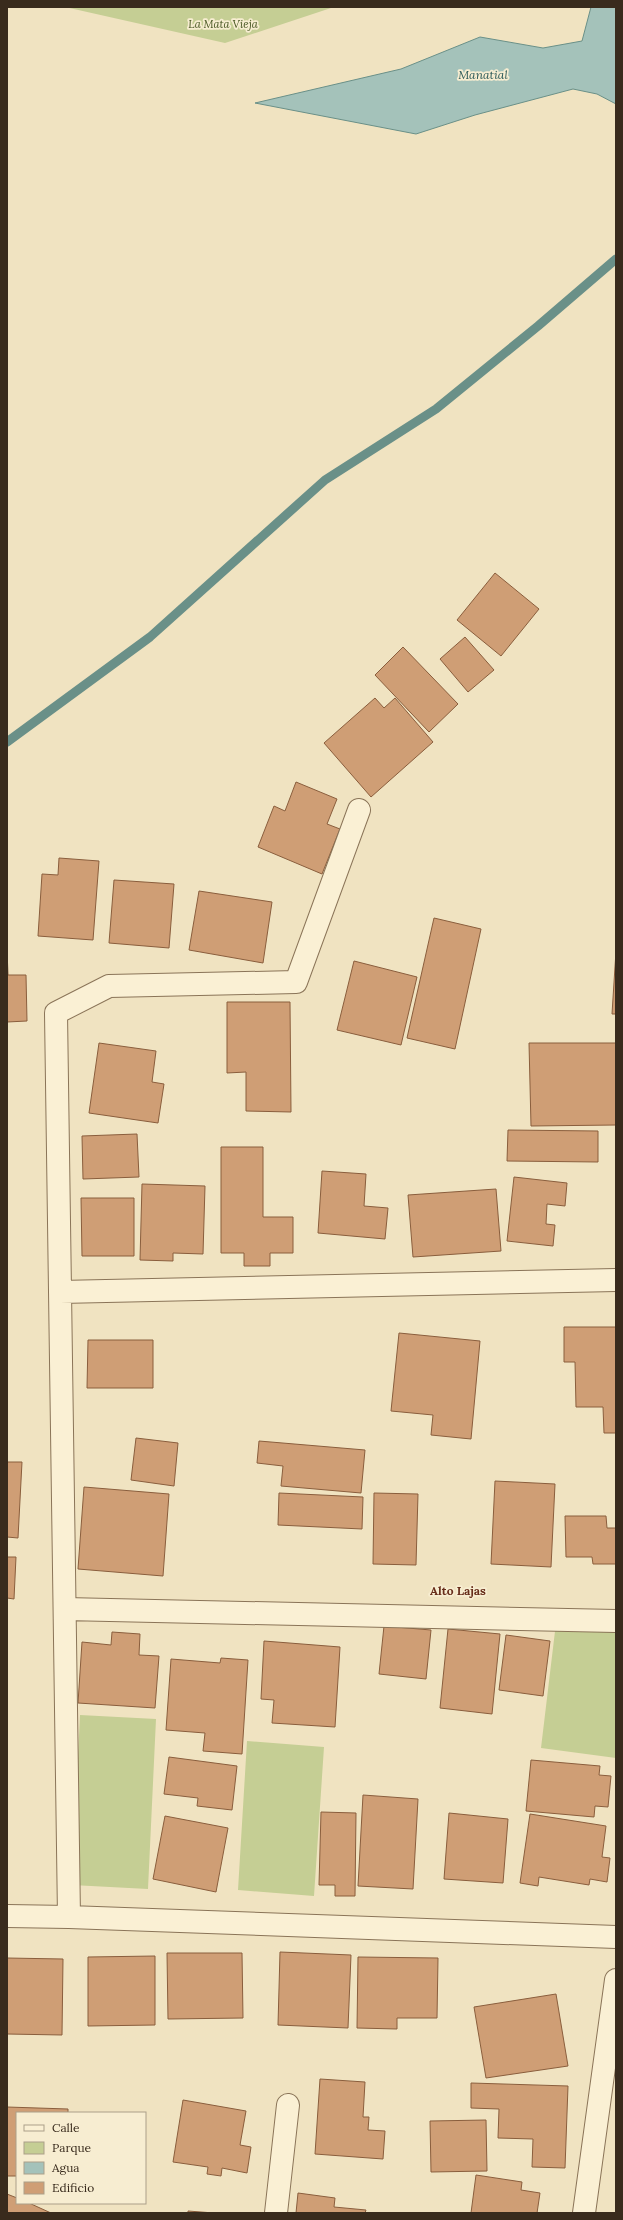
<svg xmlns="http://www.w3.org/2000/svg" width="623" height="2220" font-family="Lora,serif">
<rect width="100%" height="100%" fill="#f0e3c1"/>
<path fill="#c5ce94" d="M65 7H334L225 43Z
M556 1623 616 1630V1758L541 1748Z
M80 1715 156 1719 148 1889 72 1885Z
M247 1741 324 1747 314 1896 238 1890Z"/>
<path fill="#a4c2ba" stroke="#6a9088" d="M591 7H616V104L597 94 573 89 475 115 416 134 255 103 401 69 480 37 543 48 582 41Z"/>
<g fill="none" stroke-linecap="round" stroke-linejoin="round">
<path stroke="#6a9088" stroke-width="9" d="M7 742 150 637 325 480 436 409 538 326 616 259"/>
</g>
<path fill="#cf9e75" stroke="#8a5e3d" d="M495 573 539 609 501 656 457 620Z
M465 637 494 670 468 692 440 659Z
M403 647 458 704 429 732 375 675Z
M375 698 384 708 395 698 433 742 371 797 324 743Z
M296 782 337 799 327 824 340 829 322 874 258 847 274 806 285 811Z
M59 858 99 861 93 940 38 936 42 874 58 875Z
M114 880 174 884 169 948 109 943Z
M199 891 272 902 263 963 189 950Z
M434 918 481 929 455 1049 407 1038Z
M7 950 8 975H26L27 1021 7 1022Z
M616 951V1014H612Z
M354 961 417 977 401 1045 337 1030Z
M227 1002H290L291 1112 246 1111V1072L227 1073Z
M99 1043 156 1051 152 1082 164 1084 158 1123 89 1113Z
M529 1043H616V1125L531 1126Z
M508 1130 598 1131V1162L507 1161Z
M137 1134 139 1177 83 1179 82 1136Z
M221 1147H263V1217H293V1253H270V1266H244V1253H221Z
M322 1171 366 1174 364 1206 388 1208 385 1239 318 1233Z
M514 1177 567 1183 565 1206 547 1204 546 1224 555 1225 553 1246 507 1241Z
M142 1184 205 1186 203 1254 173 1253V1261L140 1260Z
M496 1189 501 1251 413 1257 408 1195Z
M81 1198H134V1256H82Z
M564 1327H616V1433H604L603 1407H576L575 1362H564Z
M399 1333 480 1341 471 1439 431 1435 433 1415 391 1411Z
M88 1340H153V1388H87Z
M136 1438 178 1443 174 1486 131 1480Z
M259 1441 365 1450 361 1493 281 1486 283 1466 257 1463Z
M7 1462H22L18 1538 7 1537Z
M495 1481 555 1484 551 1567 491 1564Z
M84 1487 169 1494 163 1576 78 1569Z
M279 1493 363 1497 362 1529 278 1525Z
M374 1493 418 1494 416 1565 373 1564Z
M565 1516H606L607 1528H616V1564H593L592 1557H566Z
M7 1557H16L14 1599 7 1598Z
M384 1626 431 1630 426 1679 379 1674Z
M448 1629 500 1634 492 1714 440 1708Z
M112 1632 140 1634 139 1655 159 1656 155 1708 78 1703 82 1642 111 1645Z
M506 1635 550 1641 543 1696 499 1690Z
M264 1641 340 1647 335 1727 272 1723 274 1700 261 1699Z
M221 1658 248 1660 242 1754 203 1751 205 1733 166 1730 171 1659 220 1663Z
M169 1757 237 1766 232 1810 197 1806 198 1798 164 1794Z
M531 1760 600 1766 599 1775 611 1776 608 1807 595 1806 594 1817 526 1811Z
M363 1795 418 1799 413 1889 358 1886Z
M321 1812 356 1813 355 1896H335V1885H319Z
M449 1813 508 1819 503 1883 444 1879Z
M530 1814 606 1826 602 1857 610 1858 607 1882 590 1879 589 1885 539 1877 538 1886 520 1883Z
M165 1816 228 1828 216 1892 153 1879Z
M280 1952 351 1955 348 2028 278 2025Z
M167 1953H242L243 2018 168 2019Z
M155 1956V2025L88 2026V1957Z
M358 1957 438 1958 437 2018H397V2029L357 2028Z
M7 1958 63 1959 62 2035 7 2034Z
M556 1994 568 2066 486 2078 474 2007Z
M320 2079 365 2082 363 2117H369L368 2130 385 2131 383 2159 315 2154Z
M471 2083 568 2086 565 2168 532 2167 533 2139 498 2138 499 2109 471 2108Z
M183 2100 246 2111 240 2145 251 2147 247 2173 222 2168 221 2176 207 2174 208 2167 173 2162Z
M7 2107 68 2109V2113H17V2176H7Z
M486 2120 487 2171 431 2172 430 2121Z
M476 2175 522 2182 521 2190 540 2193 537 2213H471Z
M298 2193 335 2198 334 2207 366 2210 365 2213H296Z
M7 2194 17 2198V2203H29L51 2213H7Z
M188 2211 214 2213H188Z"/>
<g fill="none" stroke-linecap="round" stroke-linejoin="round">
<defs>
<path id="minor" d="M359 810 296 982 109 986 56 1013 69 1917 616 1937
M60 1292 616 1280
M65 1609 616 1621
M7 1916 69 1917
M276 2213 288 2105
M584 2213 616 1980"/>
</defs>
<use href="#minor" stroke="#8a7458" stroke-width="24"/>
<use href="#minor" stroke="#faf0d4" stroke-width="22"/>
</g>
<g text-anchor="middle" stroke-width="3.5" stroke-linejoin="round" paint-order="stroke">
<g font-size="11" font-style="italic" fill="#475622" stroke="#f7edd1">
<text x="223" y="28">La Mata Vieja</text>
</g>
<g font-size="12" font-style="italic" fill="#2b5958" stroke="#f7edd1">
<text x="483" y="79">Manatial</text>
</g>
<g font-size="12" font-weight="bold" fill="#672d1a" stroke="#f7edd1">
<text x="458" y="1595">Alto Lajas</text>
</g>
</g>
<rect width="623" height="2220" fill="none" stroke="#392b1d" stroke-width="16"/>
<rect x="16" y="2112" width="130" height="92" fill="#f7edd1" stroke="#ab9f89"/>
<rect x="24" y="2125" width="20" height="6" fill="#faf0d4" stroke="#ab9f89"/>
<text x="52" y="2132" font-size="12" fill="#392b1d">Calle</text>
<rect x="24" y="2142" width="20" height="12" fill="#c5ce94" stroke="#ab9f89"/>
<text x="52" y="2152" font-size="12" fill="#392b1d">Parque</text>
<rect x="24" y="2162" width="20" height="12" fill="#a4c2ba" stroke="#ab9f89"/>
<text x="52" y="2172" font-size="12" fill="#392b1d">Agua</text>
<rect x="24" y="2182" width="20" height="12" fill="#cf9e75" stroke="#ab9f89"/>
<text x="52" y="2192" font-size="12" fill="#392b1d">Edificio</text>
</svg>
